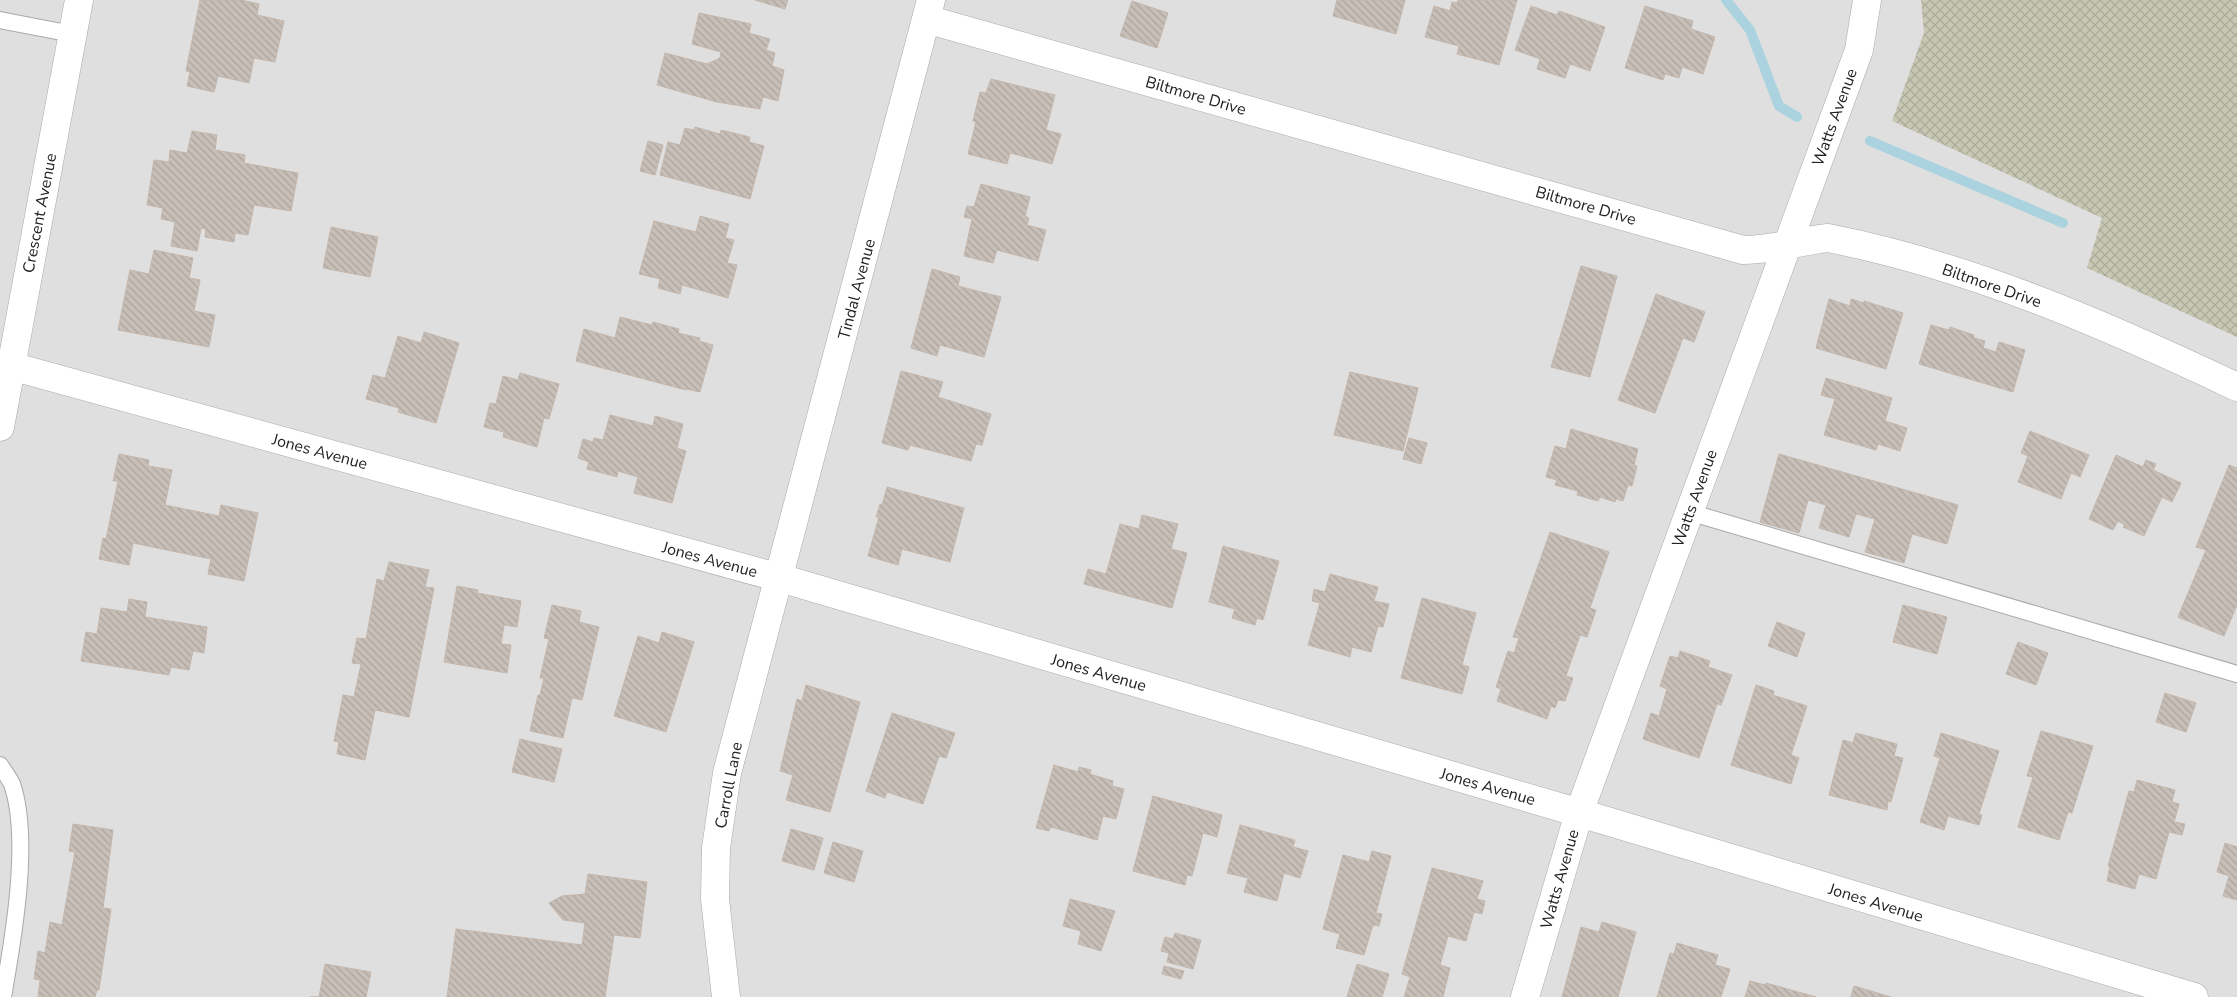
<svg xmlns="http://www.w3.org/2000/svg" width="2237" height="997" font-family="'Nunito Sans',sans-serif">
<defs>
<pattern id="construction-cross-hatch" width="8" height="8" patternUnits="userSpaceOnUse" patternTransform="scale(1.25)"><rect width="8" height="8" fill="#c7c7b4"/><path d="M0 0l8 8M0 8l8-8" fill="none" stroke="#abab9a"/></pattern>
<pattern id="building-back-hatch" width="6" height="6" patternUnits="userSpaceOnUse" patternTransform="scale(1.25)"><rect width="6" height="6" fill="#c7bfb8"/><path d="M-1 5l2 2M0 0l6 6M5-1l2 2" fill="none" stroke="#aba49e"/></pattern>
</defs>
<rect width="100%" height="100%" fill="#f2efe9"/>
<path fill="#e0dfdf" d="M0 0H2237V997H0Z"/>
<path fill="url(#construction-cross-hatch)" d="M1921 0H2237V337L2087 268 2102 218 1892 121 1924 33Z"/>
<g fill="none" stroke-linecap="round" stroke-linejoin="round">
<path stroke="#aad3df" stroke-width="10" d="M1726 0 1750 30 1779 106 1797 117
M1870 141 2063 223"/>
</g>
<path fill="url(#building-back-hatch)" stroke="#c4b6ab" d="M200 0H241L259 4 257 15 284 21 275 62 254 58 249 83 218 76 214 92 187 86 190 72 186 71Z
M755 0H788L785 9Z
M1337 0H1405L1396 34 1333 16Z
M1458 0H1517L1499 65 1457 54 1459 46 1425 37 1434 6 1450 11 1452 2 1457 3Z
M1132 1 1168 13 1157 48 1120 36Z
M1531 6 1557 15 1559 11 1605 27 1590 71 1570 64 1565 78 1537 69 1540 59 1515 50Z
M1645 6 1693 21 1691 29 1715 37 1703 74 1682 67 1679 78 1665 74 1663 80 1625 68Z
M699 13 751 24 749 33 770 39 766 50 775 53 772 66 784 70 778 101 763 97 760 109 717 102 657 85 665 53 707 64 720 58 721 52 692 44Z
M991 79 1055 95 1046 130 1061 134 1052 164 1010 153 1007 164 968 154 976 122 973 121 980 92 986 93Z
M695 127 720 134 721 130 750 137 749 142 764 146 750 199 660 175 668 142 680 145 685 128 694 130Z
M192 131 217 135 215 150 245 155 244 163 298 173 291 211 254 205 248 235 235 233 234 242 205 237 206 229 201 228 197 251 171 246 175 222 161 219 163 208 147 205 154 160 169 162 170 150 187 153Z
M648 141 663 145 655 175 640 171Z
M981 184 1030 197 1025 216 1029 218 1027 225 1046 230 1038 261 997 250 993 263 964 256 972 219 964 217 967 206 974 207Z
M700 216 729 224 725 238 734 240 727 263 737 265 728 298 682 285 680 294 658 288 660 279 639 274 654 221 696 232Z
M331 227 378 237 370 277 323 268Z
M154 250 193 258 189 278 200 280 194 311 215 315 209 347 118 330 130 270 149 274Z
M1581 266 1617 276 1590 377 1551 367Z
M932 269 960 277 958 286 1001 297 984 357 940 345 937 356 911 348Z
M1656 294 1705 312 1694 342 1683 338 1655 413 1618 400Z
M1829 299 1850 306 1851 299 1864 303V301L1903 313 1886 369 1816 348Z
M620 317 652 325 653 322 679 329 678 333 700 338 699 341 713 345 700 392 686 389V390L576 361 584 329 615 338Z
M1931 325 1949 330 1950 327 1974 335V338L1985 341 1983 348 1996 352 1999 342 2025 350 2013 392 1919 364Z
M424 332 459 343 436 423 398 412 399 408 366 399 373 375 385 378 398 336 421 343Z
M901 371 943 382 938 397 991 414 982 445 976 444 971 461 910 445 908 450 882 443Z
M1350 372 1418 388 1403 451 1334 435Z
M520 373 559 384 549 419 544 418 537 447 503 437 504 432 484 427 490 403 496 404 503 376 518 380Z
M1826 378 1892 398 1885 421 1907 428 1900 451 1878 444 1876 450 1824 435 1835 399 1821 395Z
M610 415 653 426 655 416 683 424 677 448 686 451 672 503 634 493 638 477 618 471 617 477 587 469 589 462 578 458 583 439 593 442 594 438 603 440Z
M1571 429 1638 449 1634 465 1637 466 1632 486 1628 485 1623 501 1616 499 1615 502 1600 497 1598 501 1577 495 1578 491 1555 485 1557 480 1546 477 1555 446 1566 449Z
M2030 431 2089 455 2080 477 2071 473 2061 499 2018 482 2028 456 2021 453Z
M1409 438 1427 443 1421 464 1403 459Z
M119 454 149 460 148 466 172 470 165 505 219 516 221 505 258 513 244 581 208 574 211 559 133 543 129 565 99 559 103 538 106 539 118 481H113Z
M1779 454 1958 505 1947 544 1912 534 1904 563 1865 552 1875 519 1856 514 1849 537 1819 528 1826 505 1808 500 1799 533 1760 522Z
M2116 455 2143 467 2146 460 2156 464 2153 470 2181 483 2172 502 2162 497 2144 536 2123 527 2125 525 2118 521 2113 530 2089 519Z
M2229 465 2237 468V605L2224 636 2178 617 2206 550 2196 547Z
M887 487 964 508 950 562 902 549 898 565 868 556 879 517H876L880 504 882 505Z
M1142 515 1178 524 1171 549 1187 553 1172 608 1084 584 1088 569 1106 574 1120 524 1139 529Z
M1550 532 1609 552 1590 608 1596 610 1587 637 1580 635 1566 676 1573 678 1565 701 1558 700 1555 708 1551 706 1547 719 1497 701 1501 689 1496 687 1508 651 1514 653 1519 638 1513 637Z
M1223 546 1279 561 1263 620 1257 618 1255 625 1232 618 1235 609 1209 602Z
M389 562 429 570 425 587 434 588 409 717 375 710 365 760 337 754 339 742 334 741 343 695 354 697 361 664 352 663 357 638 366 639 377 579 384 581Z
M1330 574 1378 587 1374 601 1389 604 1383 627 1378 626 1371 652 1352 647 1350 657 1308 645 1320 603 1312 601 1314 589 1325 592Z
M457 586 478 590 477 593 521 601 517 627 504 625 501 644 511 645 507 673 444 662Z
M1422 598 1476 613 1462 665 1469 667 1462 694 1401 678Z
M129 599 147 602 145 617 207 627 204 653 193 651 189 670 171 667 169 675 81 661 86 632 97 634 101 608 127 612Z
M552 605 581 611 579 622 599 627 582 700 572 698 563 738 530 731 538 695H540L544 678H540L549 639 544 638Z
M1903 605 1947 617 1937 654 1893 642Z
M1777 622 1805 633 1797 657 1768 646Z
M662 632 694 642 666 732 614 716 638 636 659 643Z
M2018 642 2048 653 2036 685 2006 674Z
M1680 651 1710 661 1708 667 1732 675 1721 705 1717 704 1699 758 1643 739 1651 713 1659 716 1667 689 1660 686 1670 656 1678 658Z
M806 685 860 702 830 812 786 800 793 775 780 771 797 699 802 701Z
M1756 685 1774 691 1773 695 1807 706 1791 755 1799 758 1791 784 1731 765Z
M2165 693 2196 703 2186 732 2156 722Z
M892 713 955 733 946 758 939 756 923 804 887 792 885 798 866 791Z
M2041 731 2093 746 2072 813 2068 812 2059 840 2018 827 2033 777 2027 776Z
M1856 733 1897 744 1894 756 1903 758 1891 802 1888 801 1887 810 1829 795 1843 740 1853 743Z
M1941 733 1999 751 1979 814 1982 815 1979 825 1948 816 1944 830 1920 822 1940 758 1934 756Z
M520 739 562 749 554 782 512 772Z
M1054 765 1078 772 1079 767 1091 770 1090 774 1113 781 1112 786 1124 789 1116 819 1103 816 1097 840 1051 827 1049 831 1036 828Z
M2137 780 2175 790 2172 802 2179 804 2174 822 2185 824 2182 835 2169 832 2156 879 2139 874 2135 889 2107 881 2110 866H2108L2129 791 2134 792Z
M1153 796 1222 815 1217 837 1203 833 1192 876 1187 875 1185 885 1133 871Z
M73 824 113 830 103 908 111 909 99 990H97L95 997H38L40 980 34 979 38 951 45 953 50 922 62 925 75 852 69 851Z
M1240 825 1295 840 1293 847 1308 851 1300 878 1284 873 1277 901 1244 892 1248 878 1227 873Z
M791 829 823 838 814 870 782 861Z
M833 842 863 851 854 882 824 873Z
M2225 843 2237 847V900L2223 896 2229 876 2217 872Z
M1372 851 1391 856 1376 913 1382 914 1379 926 1373 925 1364 955 1336 948 1340 934 1323 929 1343 855 1369 862Z
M1432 868 1483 881 1477 899 1485 901 1482 914 1474 912 1466 941 1448 936 1440 965 1450 968 1443 997H1404L1410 977 1402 974Z
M588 874 647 882 640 938 614 935 605 997H447L456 929 582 945 585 923 563 920 549 903 562 896 585 894Z
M1070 899 1115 911 1101 951 1078 944 1081 931 1063 926Z
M1602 922 1636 932 1618 997H1562L1581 927 1599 932Z
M1175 933 1201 940 1193 969 1167 962 1169 953 1161 951 1165 937 1173 939Z
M1677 943 1718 955 1715 965 1730 969 1721 997H1657L1670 953 1674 954Z
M325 964 371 972 366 997H310H319Z
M1357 964 1389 974 1382 997H1347Z
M1164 966 1184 971 1181 979 1162 974Z
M1750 981 1765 985 1766 983 1816 997H1745Z
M1854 986 1891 997H1851Z"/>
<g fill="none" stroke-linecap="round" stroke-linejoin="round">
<defs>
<path id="service" d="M0 20 72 34
M1689 512 2237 674
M0 765C4 771 9 778 12 784 31 839 13 940 3 997"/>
<path id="minor" d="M926 19 1743 250C1772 250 1800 241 1828 238 1971 266 2106 325 2237 387
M0 363 780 578 1600 819 2194 997
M0 427 79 0
M726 997 715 899 716 848 727 773 931 0
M1525 997 1579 813 1859 50 1867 0"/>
</defs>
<use href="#service" stroke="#a9a9a9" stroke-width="18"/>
<use href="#minor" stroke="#a9a9a9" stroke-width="29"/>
<use href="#service" stroke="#fff" stroke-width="16"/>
<use href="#minor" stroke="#fff" stroke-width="28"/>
</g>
<g text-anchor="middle" stroke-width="4" stroke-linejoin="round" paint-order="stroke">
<g font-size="16" fill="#222" stroke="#fff">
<text transform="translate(1196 95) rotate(16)" y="6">Biltmore Drive</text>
<text transform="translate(1834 117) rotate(-70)" y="6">Watts Avenue</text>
<text transform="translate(1586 205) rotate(16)" y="6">Biltmore Drive</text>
<text transform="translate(39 213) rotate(-79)" y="6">Crescent Avenue</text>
<text transform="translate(1992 285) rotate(19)" y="6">Biltmore Drive</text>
<text transform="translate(856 289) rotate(-75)" y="6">Tindal Avenue</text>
<text transform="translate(320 451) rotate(15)" y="6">Jones Avenue</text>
<text transform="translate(1694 498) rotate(-70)" y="6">Watts Avenue</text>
<text transform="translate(710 559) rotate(15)" y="6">Jones Avenue</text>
<text transform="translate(1099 672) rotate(16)" y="6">Jones Avenue</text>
<text transform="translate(728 785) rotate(-79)" y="6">Carroll Lane</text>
<text transform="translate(1488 786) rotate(16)" y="6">Jones Avenue</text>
<text transform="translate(1559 879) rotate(-74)" y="6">Watts Avenue</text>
<text transform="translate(1876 902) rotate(17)" y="6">Jones Avenue</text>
</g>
</g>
</svg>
